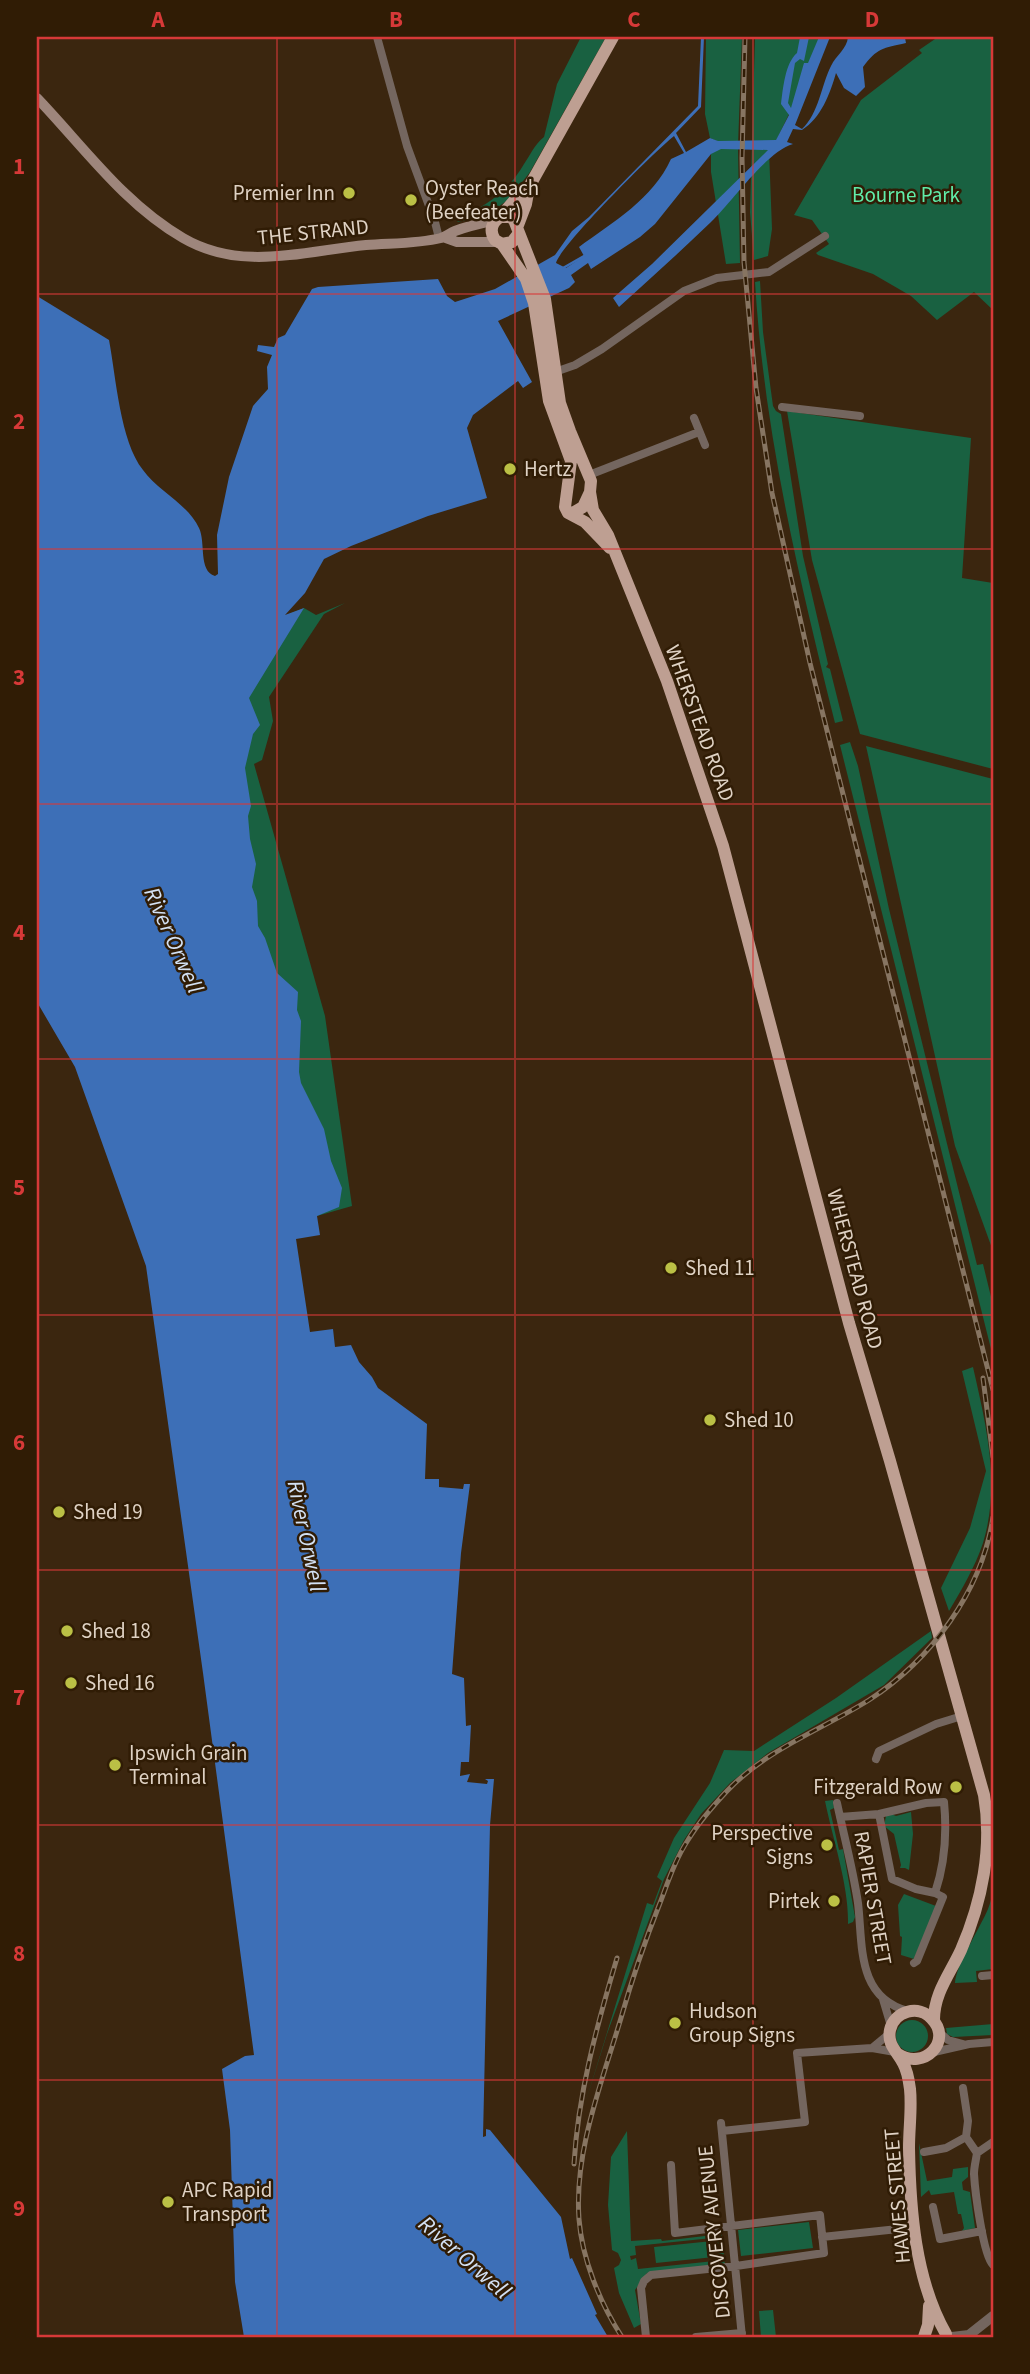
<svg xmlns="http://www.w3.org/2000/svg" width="1030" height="2374" font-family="'Source Sans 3',sans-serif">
<rect width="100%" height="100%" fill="#3b260f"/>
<path fill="#196141" d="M581 37H606L530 172 509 199 487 215 458 222 456 219C485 207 508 192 524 164 531 154 534 145 544 137L557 84Z
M706 37H742L738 146 740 263 726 264 711 172V154L717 141 710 138 705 114Z
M755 37H826L776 141 766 142 769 150 772 229 768 256 754 260 750 212Z
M938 37H993V310L974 292 937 320 911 296 873 274 818 255 816 253 829 244 812 220 794 215 861 100 922 53 919 50Z
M760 281 763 332 773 406 776 411 781 414 803 556 828 664 826 667 830 669 843 721 835 723C799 578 764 433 755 282Z
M787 411 971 438 962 578 993 583V769L860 734 812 560Z
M345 603 324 614 269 697 273 721 262 760 254 764 325 1016 352 1206 317 1216 247 954 242 711 284 616 304 608 316 615Z
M850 742 858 766 889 909 977 1265 983 1264 993 1305V1357L840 745Z
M866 746 993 779V1251L955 1146Z
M973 1367C986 1425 1001 1484 983 1543 975 1567 962 1589 949 1611L941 1588 970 1528 986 1471 962 1371Z
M931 1631 932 1638 884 1685 768 1753 730 1783 701 1814 684 1840 664 1879 607 2034 585 2104 647 1903 653 1905 662 1881 657 1877 674 1838 710 1783 724 1750 754 1751 836 1698Z
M833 1800 834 1808 830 1810 839 1850 843 1849 855 1917 853 1922 848 1924C849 1886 833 1840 825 1801Z
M911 1812 913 1834 909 1870 905 1868H900L901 1865 894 1834 884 1826 886 1816 891 1814 896 1816Z
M993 1865V1969L976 1971 977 1982 955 1983C956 1965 980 1928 988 1909 994 1895 993 1880 993 1865Z
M904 1894 936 1906 914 1959 901 1955 902 1937 900 1936 898 1905Z
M896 2036a16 16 0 1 1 32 0a16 16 0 1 1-32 0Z
M993 2024V2035L953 2037 947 2034 946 2028Z
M627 2131 631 2241 661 2239 662 2241 722 2234V2237L635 2246 636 2255 630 2256 631 2260 636 2258 638 2269 724 2260 725 2264 647 2273 635 2290 641 2324 634 2328 619 2293 614 2268 619 2265 621 2260 618 2253 612 2250 608 2205 611 2157Z
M919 2143 927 2181 952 2177 953 2169 968 2167V2177L962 2182 963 2190 970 2192 975 2228 962 2231 964 2228 961 2214H958L954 2192 931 2195 929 2190 921 2197Z
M809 2222 813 2248 741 2256 738 2230Z
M722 2240 724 2256 656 2263 654 2247Z
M773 2310 776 2337H761L759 2311Z"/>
<path fill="#3d6fb7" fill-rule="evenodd" d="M701 37H704L701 107 676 133 686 152 710 138 718 141 776 140 789 115 781 104C783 89 785 63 797 53L800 37H809L804 61 800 59 795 63 788 103 791 108 804 63H808L819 37H830L795 125 802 129C819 113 821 86 831 66 836 55 847 49 848 37H926L905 38 906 43C883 48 877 48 863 67L865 87 856 96 844 88 836 73C830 94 821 118 802 130L793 129 787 142 793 144C767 151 732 202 711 222 681 251 650 279 619 307L613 298 652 264 768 150 721 149 711 154 655 224 640 237 591 269 588 263 571 275 575 282 569 288 498 321 532 382 523 388 518 381 473 415 467 428 487 498 428 516 351 546 324 559 305 593 285 615 304 608 249 698 260 725 253 734 245 768 251 806 248 816 250 839 256 864 252 887 257 901 258 926 265 938 277 973 298 992 297 1010 301 1021 299 1072 301 1083 324 1129 331 1161 342 1188 339 1207 317 1216 320 1235 296 1239 310 1332 333 1329 335 1347 351 1345 359 1362 372 1377 378 1388 427 1424 425 1479H439V1487L463 1489 464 1484H470L461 1553 452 1674 464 1678 466 1726 471 1725 469 1762H461L460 1776 470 1774 467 1782 487 1784 488 1781 485 1779H494L490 1825 483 2137 486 2136V2129L490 2130 561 2217 570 2259 572 2258 597 2314 595 2315 608 2337H244L235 2282 230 2130 222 2069 245 2056 254 2055 203 1673 146 1266 75 1067 37 1002V296L109 340C116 377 120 441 143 470 158 491 188 504 199 528 206 542 198 571 215 576L218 574 217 535 229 477 253 406 268 389 267 367 272 355 257 351 258 345 274 347 278 338 285 335 312 289 318 287 438 279 447 296 455 302 495 289 555 255 572 231 589 217 698 106ZM674 136 684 153 671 159C653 199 613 222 579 247L584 256 566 268 556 263C560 246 655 151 674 136Z"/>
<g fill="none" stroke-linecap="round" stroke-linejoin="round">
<path stroke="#3d6fb7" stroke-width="2.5" d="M563 268 584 256"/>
<path stroke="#74665f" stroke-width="8" d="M377 37 407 146 435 222 439 238
M555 372 575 365 602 349 684 291 717 278 769 272 825 236
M782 407 860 416
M694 418 705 445
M589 475 699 432
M876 1759 879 1751 936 1724 962 1716
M837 1803C844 1836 853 1869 858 1903 863 1944 856 1997 908 2011
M879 1814 892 1879 916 1889 935 1893
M840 1817 879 1814 926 1803 944 1802C947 1832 945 1863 935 1893L943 1897 917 1961 914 1963
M982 1976 993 1975
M883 1999 891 2026
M938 2031 948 2040 963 2044
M889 2034 872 2048 895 2052
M934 2052 969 2044 993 2042
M963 2088 968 2121 966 2137
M721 2123 742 2337
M722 2131 805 2122 797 2053 872 2048
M993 2142 977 2153C976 2160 974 2167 974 2174 975 2191 983 2255 993 2265
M924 2152 946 2148 966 2137 977 2153
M933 2207 940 2239 982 2231
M822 2237 898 2229 917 2237
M646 2337 641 2288 644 2281 651 2275 736 2266 824 2253 820 2215 675 2233 671 2165
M696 2337 742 2333"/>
<path stroke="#74665f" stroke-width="10" d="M952 2337 969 2335 993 2316"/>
<path stroke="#9e867c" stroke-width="10" d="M37 98C83 146 124 204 183 238 241 272 304 251 366 245 390 243 417 244 441 238 446 236 450 233 455 231 468 226 482 223 496 220
M443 237 457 242H498"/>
<path stroke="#be9f92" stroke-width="12" d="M500 217 519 195 529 187
M518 225 526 204 529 187 613 37
M519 233 512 242 502 244 495 240C489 231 491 223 500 217H510L514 220 545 299 560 403 570 431 591 481 590 492 583 507 571 514
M502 244 526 279 534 303 549 401 571 461 565 507 568 513 585 522 610 548
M590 492 593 510 608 535 667 681 723 846 849 1323 890 1461 984 1795C993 1847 982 1902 961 1950 950 1974 934 1993 934 2020
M898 2054C924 2071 953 2041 932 2019 919 2004 894 2011 890 2030 887 2045 897 2051 903 2063 907 2070 909 2081 910 2089 912 2108 909 2128 909 2148 910 2209 915 2280 946 2334
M924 2337 928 2325 929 2306"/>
<defs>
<path id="rail" d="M745 37 742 158 744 262 756 388 772 493 810 663 993 1390
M983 1378 993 1457
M574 2164C578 2094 597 2025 617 1958
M622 2337C600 2303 582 2259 579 2219 574 2151 602 2082 621 2018 632 1979 645 1941 660 1903 668 1882 675 1860 688 1840 699 1822 713 1806 727 1791 767 1749 821 1730 869 1700 931 1660 982 1591 993 1517"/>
</defs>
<use href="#rail" stroke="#877562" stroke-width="5"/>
<use href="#rail" stroke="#301c05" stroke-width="2.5" stroke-dasharray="8" stroke-linecap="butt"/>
</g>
<path fill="none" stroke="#d73938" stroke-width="2" stroke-opacity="0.55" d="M277 37V2337M515 37V2337M753 37V2337M37 294H993M37 549H993M37 804H993M37 1059H993M37 1315H993M37 1570H993M37 1825H993M37 2080H993"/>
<g fill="#bbc045" stroke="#301c05" stroke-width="2.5">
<circle cx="349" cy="193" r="7"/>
<circle cx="411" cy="200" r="7"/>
<circle cx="510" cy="469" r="7"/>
<circle cx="671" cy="1268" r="7"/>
<circle cx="710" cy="1420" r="7"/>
<circle cx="59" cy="1512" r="7"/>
<circle cx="67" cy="1631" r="7"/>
<circle cx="71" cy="1683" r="7"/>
<circle cx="115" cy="1765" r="7"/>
<circle cx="956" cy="1787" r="7"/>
<circle cx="827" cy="1845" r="7"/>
<circle cx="834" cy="1901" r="7"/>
<circle cx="675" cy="2023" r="7"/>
<circle cx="168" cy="2202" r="7"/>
</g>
<g text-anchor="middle" stroke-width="5" stroke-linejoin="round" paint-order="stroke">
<g font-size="21" fill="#dfd2c4" stroke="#301c05" text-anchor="start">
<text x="425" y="195">Oyster Reach<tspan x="425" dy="24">(Beefeater)</tspan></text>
<text x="335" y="200" text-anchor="end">Premier Inn</text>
<text x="524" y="476">Hertz</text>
<text x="685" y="1275">Shed 11</text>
<text x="724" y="1427">Shed 10</text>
<text x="73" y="1519">Shed 19</text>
<text x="81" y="1638">Shed 18</text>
<text x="85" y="1690">Shed 16</text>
<text x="129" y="1760">Ipswich Grain<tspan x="129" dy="24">Terminal</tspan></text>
<text x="942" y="1794" text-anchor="end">Fitzgerald Row</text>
<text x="813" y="1840" text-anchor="end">Perspective<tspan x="813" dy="24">Signs</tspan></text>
<text x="820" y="1908" text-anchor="end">Pirtek</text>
<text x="689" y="2018">Hudson<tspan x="689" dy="24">Group Signs</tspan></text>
<text x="182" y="2197">APC Rapid<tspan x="182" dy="24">Transport</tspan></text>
</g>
<g font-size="21" fill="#60eca9" stroke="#301c05">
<text x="906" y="202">Bourne Park</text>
</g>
<g font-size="21" fill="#dfd2c4" stroke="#301c05">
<text transform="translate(313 232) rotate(-6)" y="7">THE STRAND</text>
<text transform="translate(700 723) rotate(70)" y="7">WHERSTEAD ROAD</text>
<text transform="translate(855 1269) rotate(75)" y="7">WHERSTEAD ROAD</text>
<text transform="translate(873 1898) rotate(80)" y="7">RAPIER STREET</text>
<text transform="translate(897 2196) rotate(-95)" y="7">HAWES STREET</text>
<text transform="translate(714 2232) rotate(-96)" y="7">DISCOVERY AVENUE</text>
</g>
<g font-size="23" font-style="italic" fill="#d3e1f4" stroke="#301c05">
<text transform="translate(174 940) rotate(66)" y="8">River Orwell</text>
<text transform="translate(307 1536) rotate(78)" y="8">River Orwell</text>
<text transform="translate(465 2257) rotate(41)" y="8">River Orwell</text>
</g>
</g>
<rect width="1030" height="2374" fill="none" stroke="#301c05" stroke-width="77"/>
<rect x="38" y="38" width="954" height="2298" fill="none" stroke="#d73938" stroke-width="2.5"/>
<g font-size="23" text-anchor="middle" font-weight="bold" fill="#d73938">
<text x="158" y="27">A</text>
<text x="396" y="27">B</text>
<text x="634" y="27">C</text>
<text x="872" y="27">D</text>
<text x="19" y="174">1</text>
<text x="19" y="429">2</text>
<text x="19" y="685">3</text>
<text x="19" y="940">4</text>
<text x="19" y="1195">5</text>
<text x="19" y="1450">6</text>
<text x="19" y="1705">7</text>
<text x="19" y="1961">8</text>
<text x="19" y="2216">9</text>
</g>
</svg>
